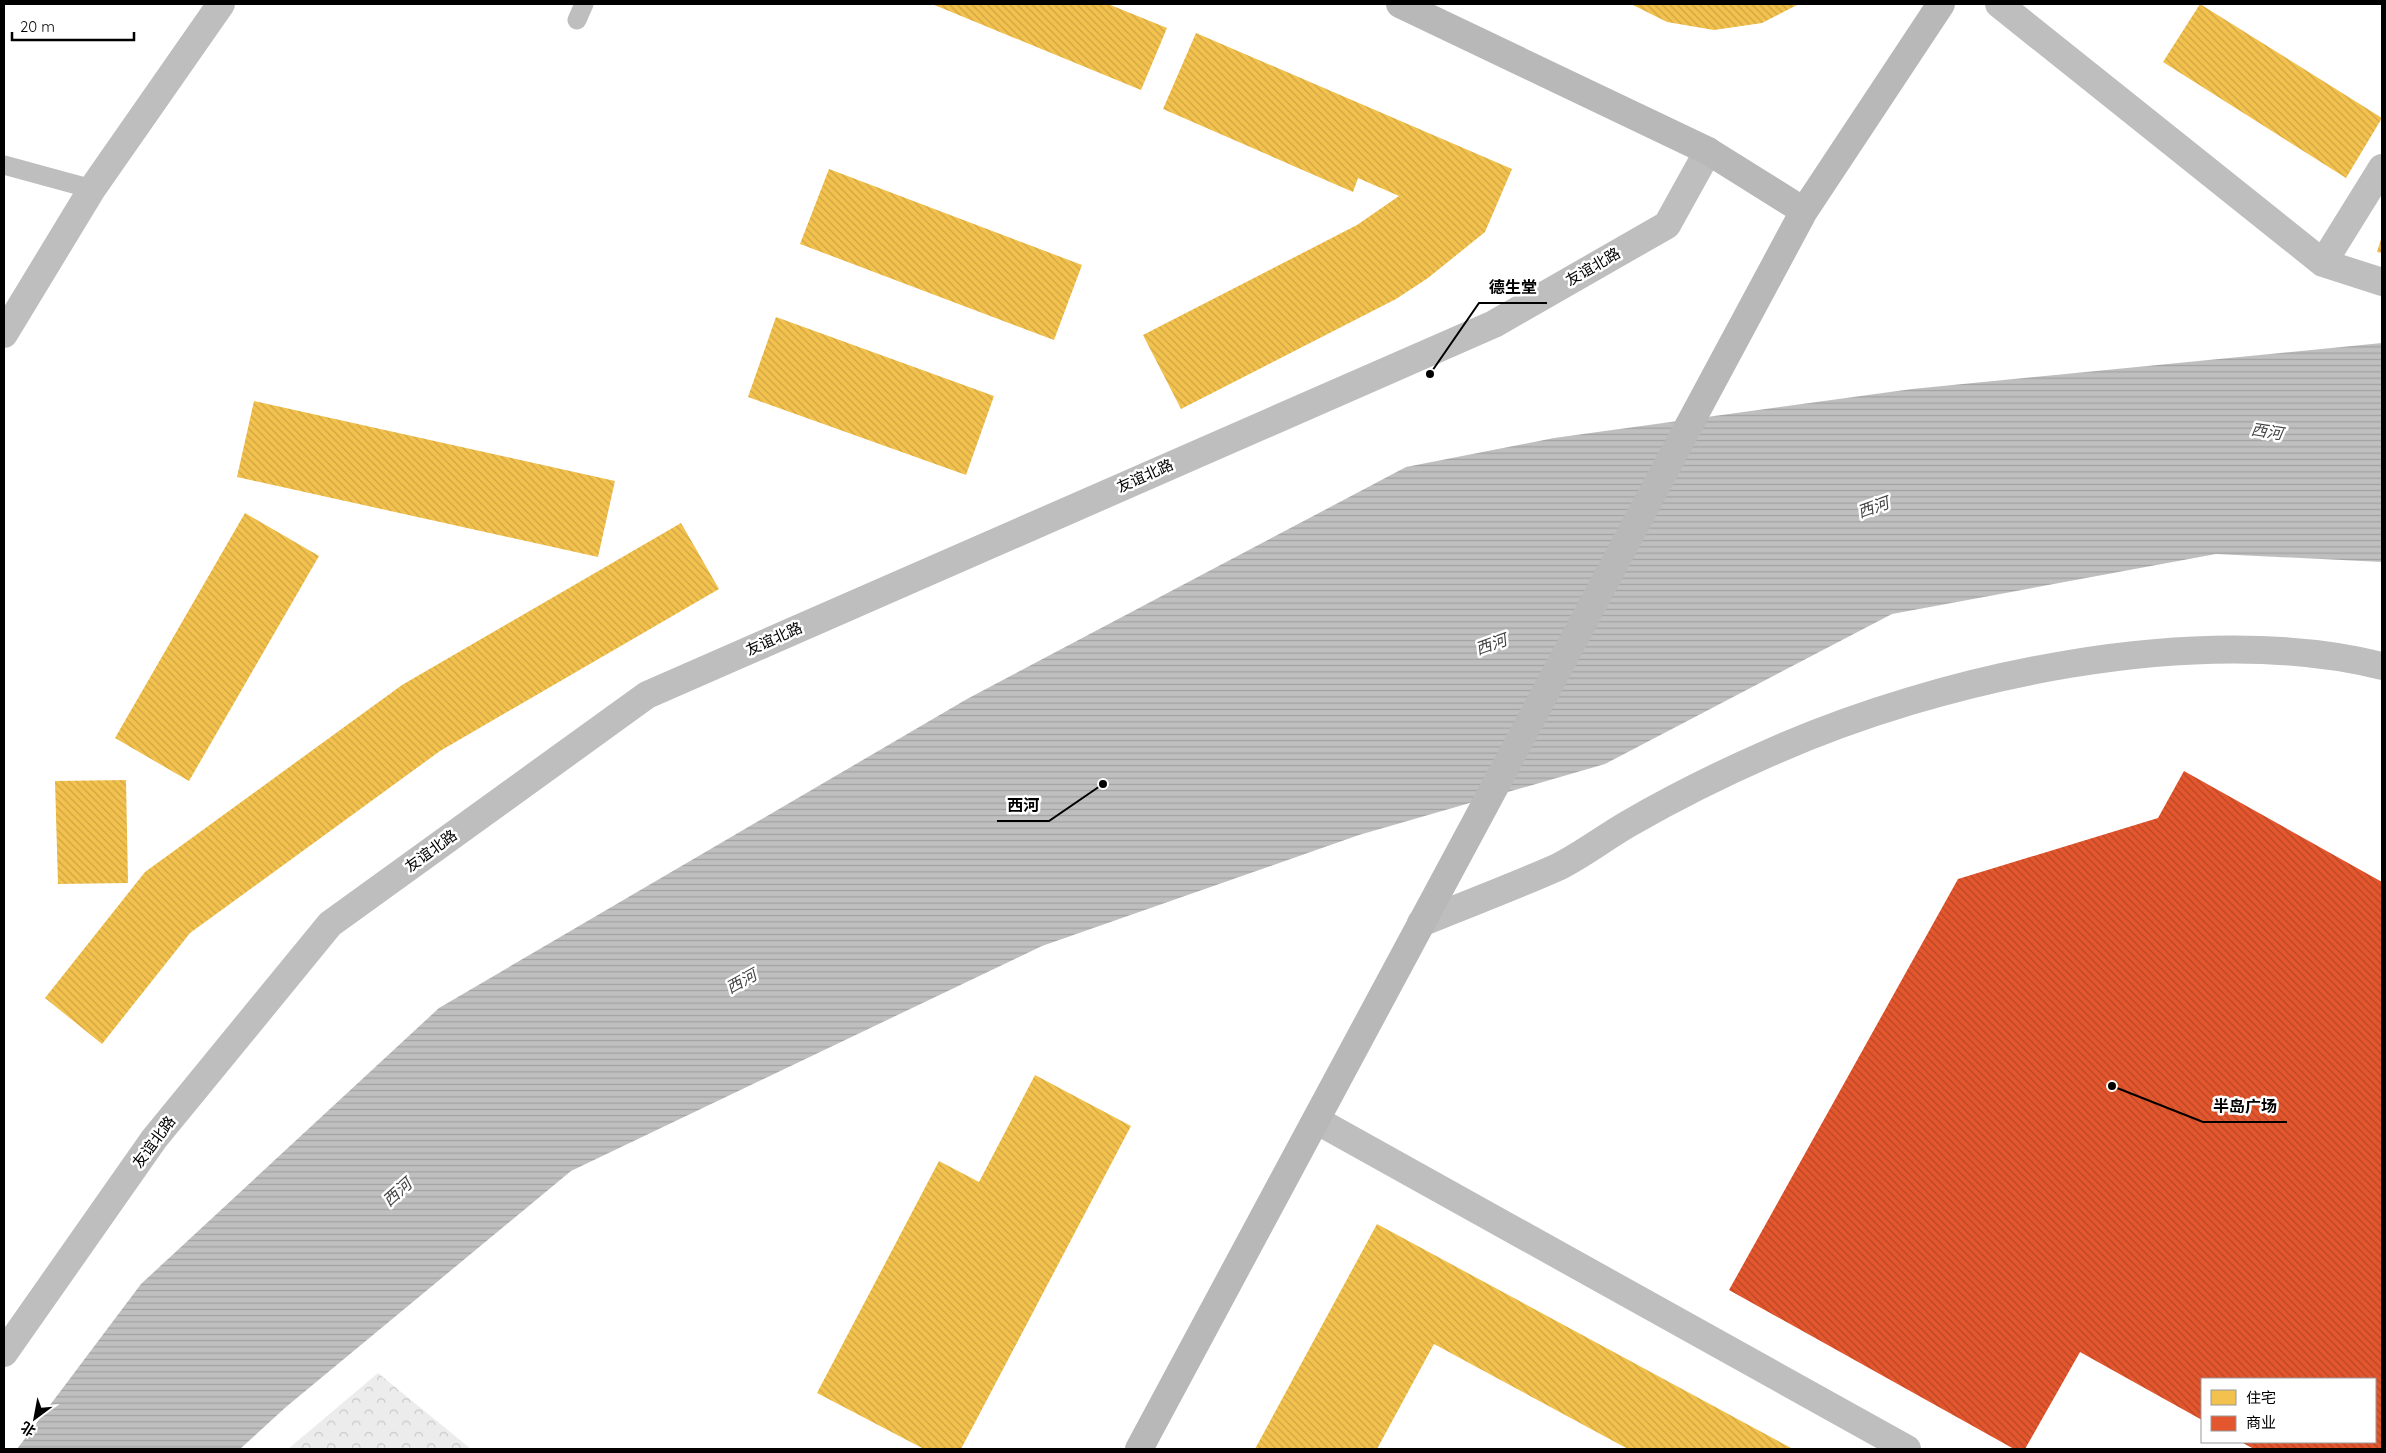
<svg xmlns="http://www.w3.org/2000/svg" width="2386" height="1453" font-family="Quicksand,'Noto Sans SC',sans-serif">
<defs>
<pattern id="forest-crowns" width="20" height="18" patternUnits="userSpaceOnUse" patternTransform="scale(1.25)"><rect width="20" height="18" fill="#ececec"/><path d="M2 6a3 3 0 1 1 6 0M12 15a3 3 0 1 1 6 0" fill="none" stroke="#c9c9c9"/></pattern>
<pattern id="water-rules" width="6" height="5" patternUnits="userSpaceOnUse" patternTransform="scale(1.25)"><rect width="6" height="5" fill="#bfbfbf"/><path d="M0 2.5h6" fill="none" stroke="#a2a2a2"/></pattern>
<pattern id="homes-back-hatch" width="6" height="6" patternUnits="userSpaceOnUse" patternTransform="scale(1.25)"><rect width="6" height="6" fill="#f2c14e"/><path d="M-1 5l2 2M0 0l6 6M5-1l2 2" fill="none" stroke="#cea442"/></pattern>
<pattern id="shops-back-hatch" width="6" height="6" patternUnits="userSpaceOnUse" patternTransform="scale(1.25)"><rect width="6" height="6" fill="#e4572e"/><path d="M-1 5l2 2M0 0l6 6M5-1l2 2" fill="none" stroke="#b64625"/></pattern>
</defs>
<rect width="100%" height="100%" fill="#fff"/>
<path fill="url(#forest-crowns)" d="M378 1373 471 1449H288Z"/>
<path fill="url(#water-rules)" d="M2382 343V562L2216 554 1892 614 1605 764 1359 835 1042 946 571 1171 286 1407 240 1449H17L141 1284 439 1008 967 699 1406 467 1554 438 1912 389Z"/>
<path fill="url(#homes-back-hatch)" d="M932 4H1108L1167 28 1141 90Z
M1631 4H1799L1762 23 1714 30 1667 22Z
M2200 4 2382 118 2346 178 2163 62Z
M1196 33 1512 169 1485 232 1428 278 1396 299 1181 409 1143 335 1357 225 1399 196 1358 178 1353 192 1163 109Z
M829 169 1082 265 1054 340 800 244Z
M2382 236V253L2377 252Z
M776 317 994 396 966 475 748 397Z
M254 401 615 481 598 557 237 477Z
M245 513 319 556 189 781 115 738Z
M681 523 719 589 440 751 190 933 102 1044 45 998 145 872 402 685Z
M126 780 128 883 58 884 55 781Z
M1035 1075 1131 1126 961 1449H924L817 1393 939 1161 979 1182Z
M1377 1224 1793 1449H1628L1434 1344 1377 1449H1255Z"/>
<path fill="url(#shops-back-hatch)" d="M2184 771 2382 882V1449H2254L2241 1442H2375V1379H2202V1420L2080 1352 2025 1449H2014L1729 1290 1958 879 2158 818Z"/>
<g fill="none" stroke-linecap="round" stroke-linejoin="round">
<path stroke="#bebebe" stroke-width="19" d="M577 20 584 4
M4 165 92 189"/>
<path stroke="#bebebe" stroke-width="28" d="M1999 4 2323 263 2382 282
M2323 263 2382 168
M4 334 92 189 221 4
M1421 923C1467 904 1513 887 1558 867 1582 855 1604 838 1628 824 1673 798 1721 774 1769 753 1939 677 2199 620 2382 666
M1316 1120 1907 1449"/>
<path stroke="#bebebe" stroke-width="28" d="M4 1353 154 1139 330 924 647 695 1494 324 1667 225 1708 151"/>
<path stroke="#b8b8b8" stroke-width="28" d="M1400 4 1708 151 1804 211
M1139 1449 1804 211 1941 4"/>
</g>
<g text-anchor="middle" stroke-width="5" stroke-linejoin="round" paint-order="stroke">
<g font-size="15" fill="#000" stroke="#fff">
<text transform="translate(1593 267) rotate(-30)" y="5">友谊北路</text>
<text transform="translate(1145 476) rotate(-24)" y="5">友谊北路</text>
<text transform="translate(774 639) rotate(-24)" y="5">友谊北路</text>
<text transform="translate(431 851) rotate(-36)" y="5">友谊北路</text>
<text transform="translate(154 1142) rotate(-53)" y="5">友谊北路</text>
</g>
<g font-size="16" font-style="italic" fill="#444" stroke="#fff">
<text transform="translate(2267 431) rotate(9)" y="6">西河</text>
<text transform="translate(1873 507) rotate(-20)" y="6">西河</text>
<text transform="translate(1491 644) rotate(-20)" y="6">西河</text>
<text transform="translate(741 981) rotate(-29)" y="6">西河</text>
<text transform="translate(397 1192) rotate(-42)" y="6">西河</text>
</g>
</g>
<path fill="none" stroke="#000" stroke-width="2" d="M1430 374L1479 303H1547M1103 784L1049 821H997M2112 1086L2203 1122H2287"/>
<g fill="#000" stroke="#fff" stroke-width="2">
<circle cx="1430" cy="374" r="5"/>
<circle cx="1103" cy="784" r="5"/>
<circle cx="2112" cy="1086" r="5"/>
</g>
<g font-size="16" text-anchor="middle" font-weight="bold" fill="#000" stroke="#fff" stroke-width="5" stroke-linejoin="round" paint-order="stroke">
<text x="1513" y="293">德生堂</text>
<text x="1023" y="811">西河</text>
<text x="2245" y="1112">半岛广场</text>
</g>
<rect width="2386" height="1453" fill="none" stroke="#000000" stroke-width="10"/>
<rect x="2201" y="1378" width="175" height="65" fill="#ffffff" stroke="#999999"/>
<rect x="2211" y="1390" width="25" height="15" fill="#f2c14e" stroke="#999999"/>
<text x="2246" y="1403" font-size="15" fill="#000000">住宅</text>
<rect x="2211" y="1416" width="25" height="15" fill="#e4572e" stroke="#999999"/>
<text x="2246" y="1428" font-size="15" fill="#000000">商业</text>
<g transform="translate(35 1418) rotate(212)" stroke="#ffffff" stroke-width="4" paint-order="stroke">
<path d="M0-4L9 19L0 12L-9 19Z" fill="#000000"/>
<text y="-8" font-size="14" font-weight="bold" text-anchor="middle" fill="#000000">北</text>
</g>
<path d="M12 32v8h122v-8" fill="none" stroke="#000000" stroke-width="2.5"/>
<text x="20" y="32" font-size="15" fill="#000000" stroke="#ffffff" stroke-width="4" paint-order="stroke">20 m</text>
</svg>
